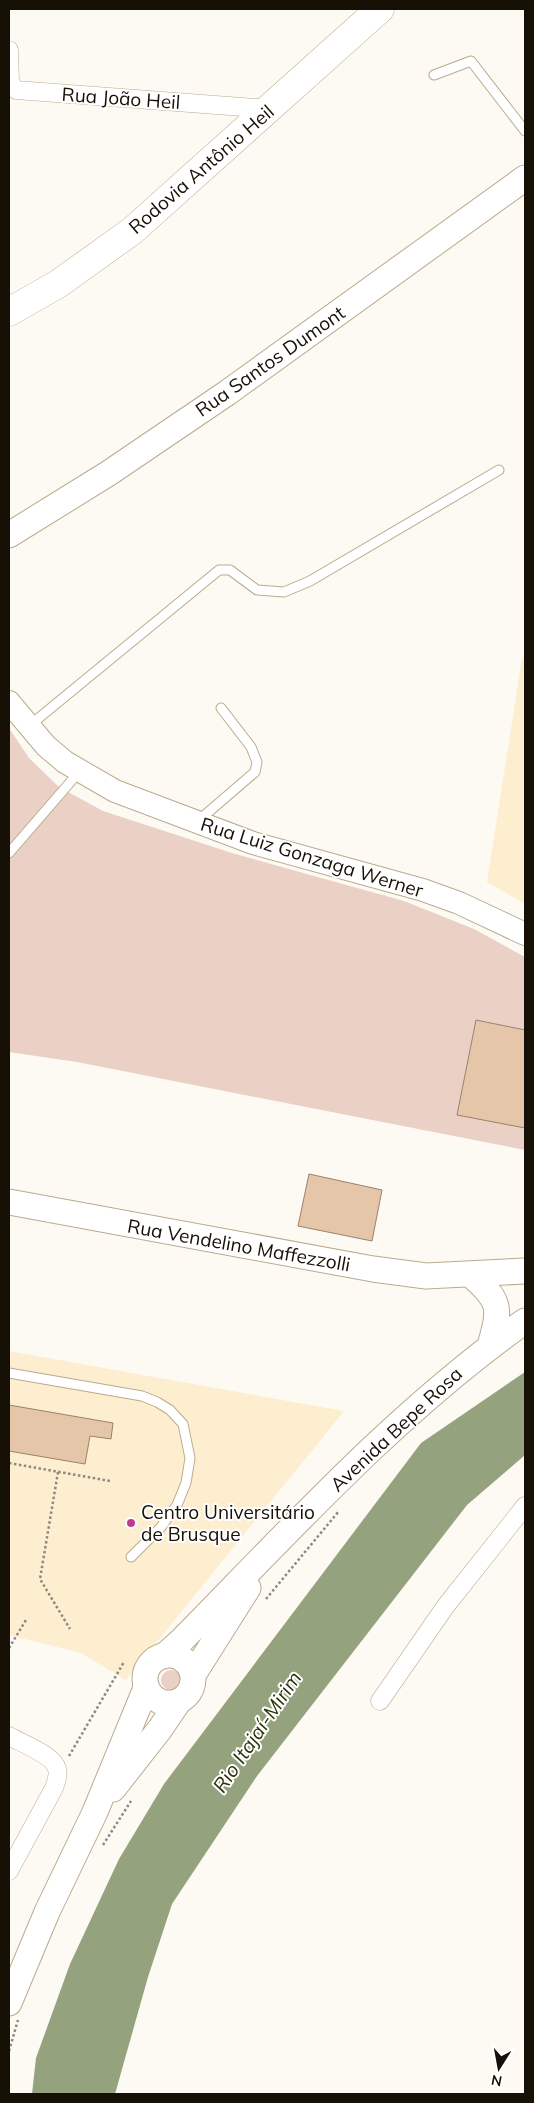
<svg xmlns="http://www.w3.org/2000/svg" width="534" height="2103" font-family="Mulish,sans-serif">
<rect width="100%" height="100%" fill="#fdf9f3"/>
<path fill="#fdeecf" d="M522 658H525V904L487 882Z
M9 1351 344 1411 126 1680 81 1653 9 1635Z"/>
<path fill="#ebd1c5" d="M9 728 29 758 59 787 103 811 232 853 404 901 474 929 525 957V1150L77 1062 9 1052Z
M161 1680a10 10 0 1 1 20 0a10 10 0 1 1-20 0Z"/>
<path fill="#95a27e" d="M525 1372V1455L467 1505 257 1776 172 1904 148 1977 115 2094H32L36 2058 70 1964 119 1859 164 1784 421 1443Z"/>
<path fill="#e5c6a9" stroke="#9a826b" d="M476 1020 525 1030V1128L457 1115Z
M309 1174 382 1190 372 1241 298 1226Z
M9 1405 113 1423 111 1439 90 1436 85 1464 9 1451Z"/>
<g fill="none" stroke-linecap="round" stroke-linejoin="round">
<defs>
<path id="service" d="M434 75 471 61 525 131
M29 726 219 570H230L257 590 284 592 310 581 499 470
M198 821 255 772 257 762 251 747 221 708
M9 853 79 772
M9 1373 142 1396 157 1402 170 1410 183 1424 190 1458 186 1483 177 1505 161 1527 131 1557"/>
<path id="minor" d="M9 50 10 83 16 90 269 109
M380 1701 445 1607 525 1506
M9 1736C21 1743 54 1755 57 1769 59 1775 56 1782 54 1788L9 1871"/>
<path id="tertiary" d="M9 702 46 746 65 762 115 791 253 843 423 890 459 903 525 934"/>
<path id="secondary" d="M9 535 109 473 227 393 525 178
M9 1202 373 1269 426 1276 525 1271
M470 1274C501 1301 501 1307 490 1346
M145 1679a24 24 0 1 1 48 0a24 24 0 1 1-48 0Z
M164 1656 182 1640C292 1528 397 1412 525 1321
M193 1675 248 1588
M113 1789 160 1729 179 1701
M9 2003 47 1912 95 1812 146 1688"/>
<path id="primary" d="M9 312 58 284 132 231 380 9"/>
</defs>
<use href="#service" stroke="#baab8e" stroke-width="11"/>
<use href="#minor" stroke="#baab8e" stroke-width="19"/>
<use href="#tertiary" stroke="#baab8e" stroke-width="24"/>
<use href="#secondary" stroke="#baab8e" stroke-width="27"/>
<use href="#primary" stroke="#baab8e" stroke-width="29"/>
<path stroke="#8d8880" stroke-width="2.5" stroke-dasharray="2.5 2.5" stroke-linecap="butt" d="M9 1463 110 1481
M58 1472 40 1579 70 1629
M266 1599 339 1511
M9 1648 26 1620
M69 1756 124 1662
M103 1845 131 1801
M9 2051 18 2020"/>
<use href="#service" stroke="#fff" stroke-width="9"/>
<use href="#minor" stroke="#fff" stroke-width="18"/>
<use href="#tertiary" stroke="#fff" stroke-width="22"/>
<use href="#secondary" stroke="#fff" stroke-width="25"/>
<use href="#primary" stroke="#fff" stroke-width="28"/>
</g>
<circle fill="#bb3e8d" stroke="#fff" stroke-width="2" cx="131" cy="1523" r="5"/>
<g text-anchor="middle" stroke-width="4" stroke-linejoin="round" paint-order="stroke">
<g font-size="19" fill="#161006" stroke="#fff">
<text transform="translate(121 98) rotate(4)" y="7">Rua João Heil</text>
<text transform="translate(201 169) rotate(-41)" y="7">Rodovia Antônio Heil</text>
<text transform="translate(270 361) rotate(-35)" y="7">Rua Santos Dumont</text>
<text transform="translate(312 857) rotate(17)" y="7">Rua Luiz Gonzaga Werner</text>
<text transform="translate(239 1245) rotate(10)" y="7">Rua Vendelino Maffezzolli</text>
<text transform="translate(396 1429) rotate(-43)" y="7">Avenida Bepe Rosa</text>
</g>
<g font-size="19" fill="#161006" stroke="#fff" text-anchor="start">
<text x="141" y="1519">Centro Universitário<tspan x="141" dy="22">de Brusque</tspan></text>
</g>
<g font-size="20" font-style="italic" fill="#293409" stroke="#fff">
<text transform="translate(257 1732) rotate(-56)" y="7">Rio Itajaí-Mirim</text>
</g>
</g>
<rect width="534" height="2103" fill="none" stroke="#161006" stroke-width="20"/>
<g transform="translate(499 2068) rotate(191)" stroke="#ffffff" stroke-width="4" paint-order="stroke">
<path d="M0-4L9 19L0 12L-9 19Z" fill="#161006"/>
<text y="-8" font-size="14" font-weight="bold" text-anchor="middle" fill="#161006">N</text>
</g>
</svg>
